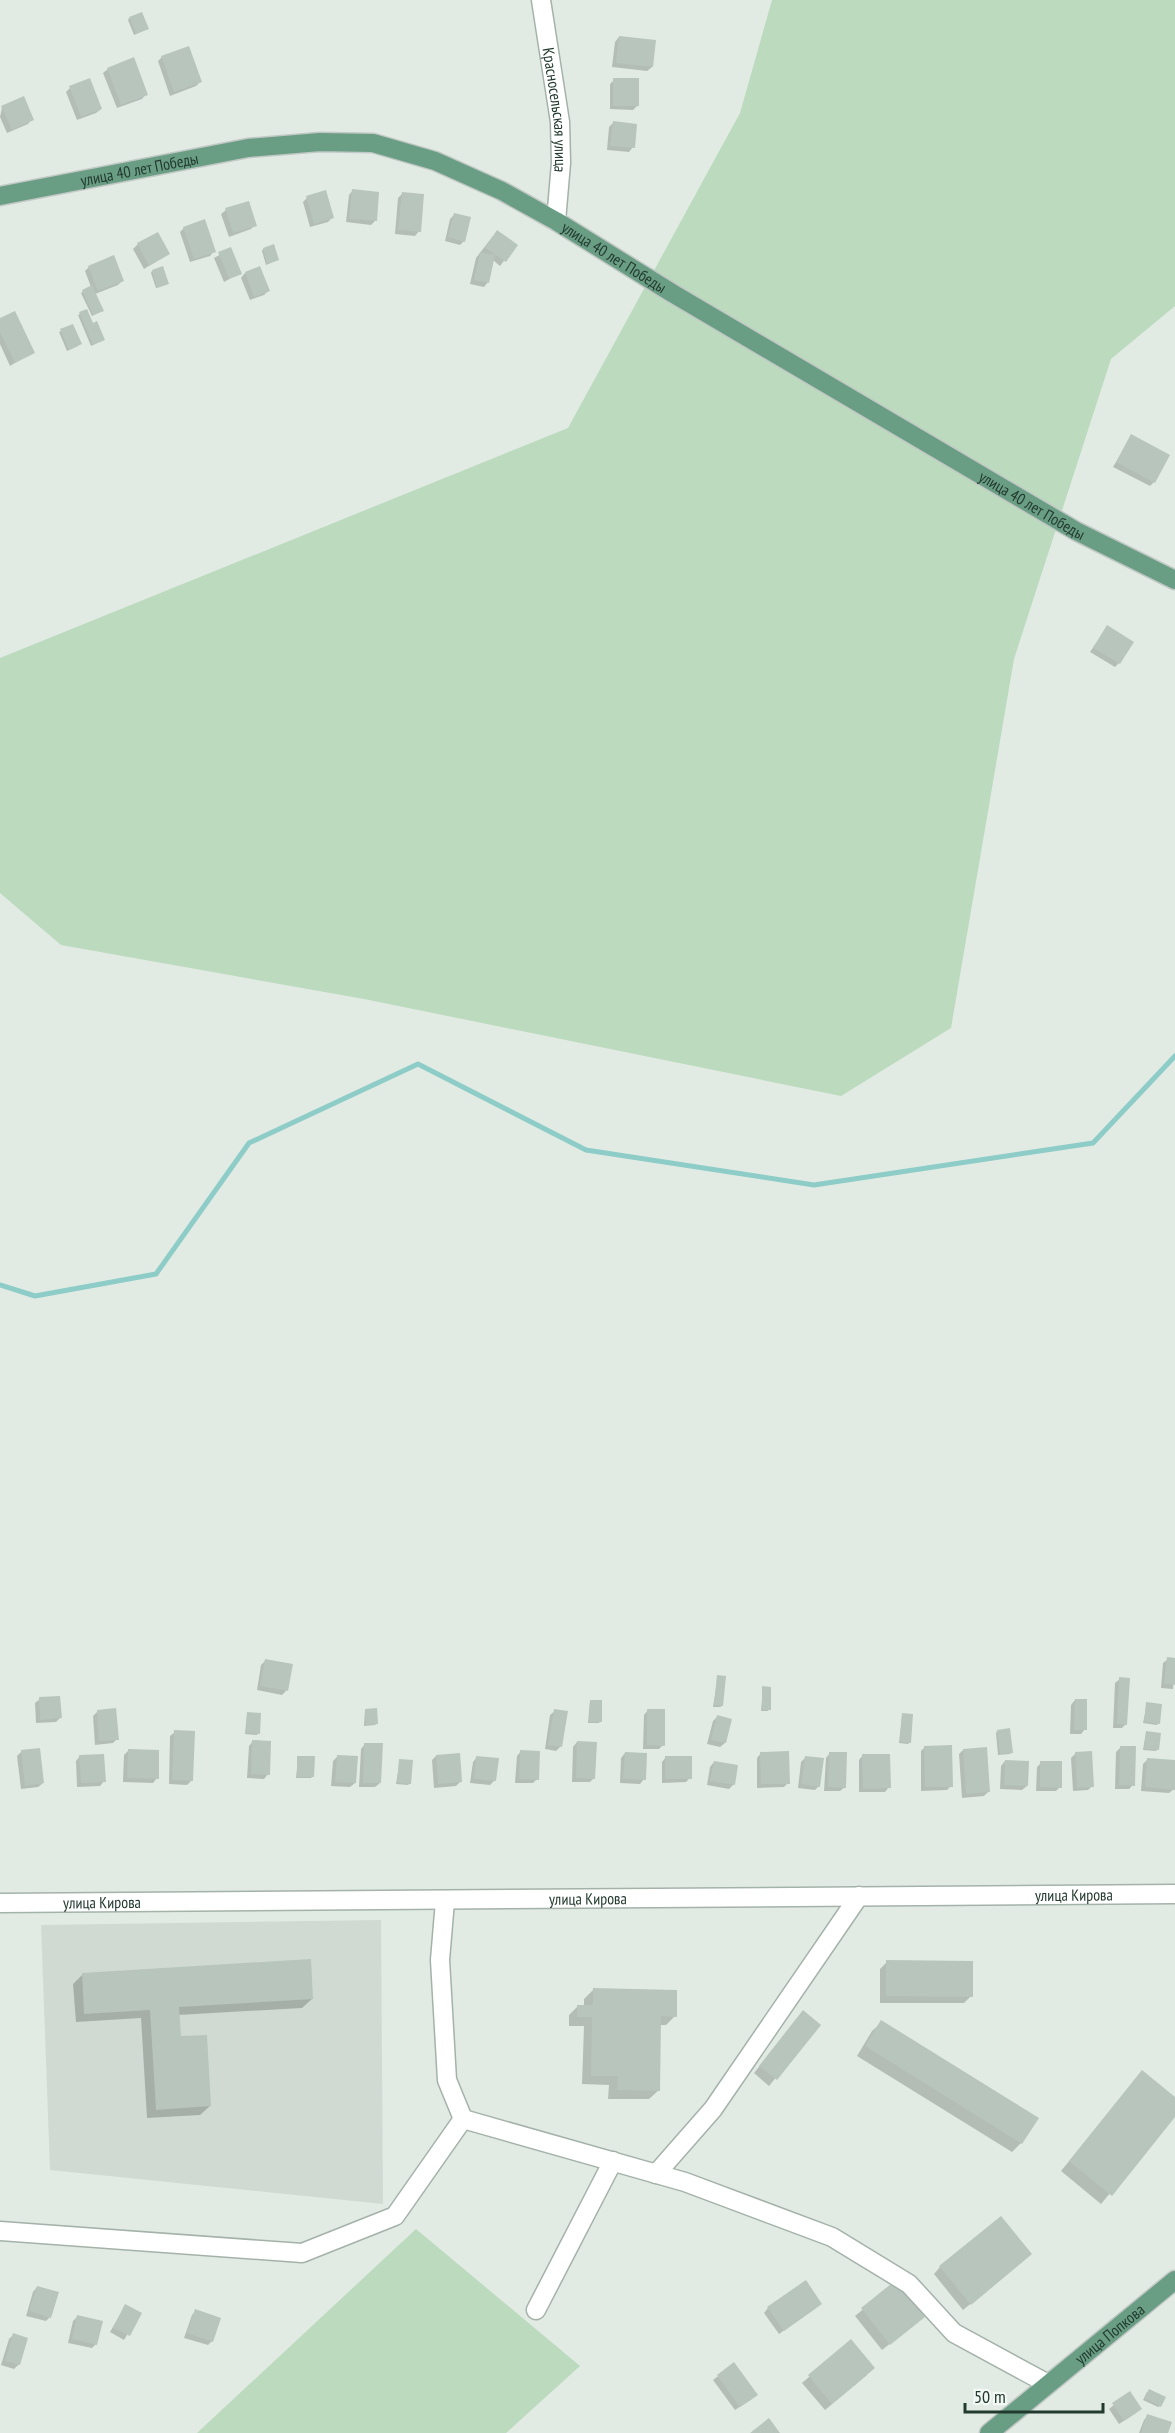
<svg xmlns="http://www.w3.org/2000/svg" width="1175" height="2433" font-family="'PT Sans Narrow',sans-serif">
<rect width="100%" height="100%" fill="#e1ebe4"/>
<path fill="#d0dad3" d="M381 1920 383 2204 50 2170 41 1925Z"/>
<path fill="#bcdabd" d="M772 0H1175V306L1111 359 1014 659 951 1028 841 1096 364 999 61 945 0 893V658L568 428 740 113Z
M416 2229 580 2366 506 2433H197Z"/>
<path fill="#0003" d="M129 18 145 30 134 35 128 20Z
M619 37 652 67 647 71 612 67 615 42Z
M162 57 200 82 196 86 170 96 158 61Z
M108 69 146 94 142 99 117 108 103 73Z
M614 80 638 105 633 110 610 109V84Z
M70 88 101 109 96 113 77 120 66 92Z
M2 108 32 119 28 124 7 133 0 117Z
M613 123 633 147 629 152 607 150 609 127Z
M353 190 375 221 371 225 346 222 349 195Z
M402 194 419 231 415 236 395 234 398 198Z
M307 198 332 218 328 222 310 227 303 202Z
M226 210 255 225 251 229 229 237 221 214Z
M454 215 464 241 460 245 445 241 450 219Z
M184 228 214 251 210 256 190 262 180 232Z
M493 236 516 245 500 266 493 260 488 282 484 287 470 284 476 258Z
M138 244 168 254 144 269 133 249Z
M230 249 240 273 224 282 214 258Z
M263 249 278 260 266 265 262 251Z
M89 267 122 281 118 285 95 294 100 312 92 316 81 293 91 287 85 271Z
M152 271 167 284 165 285 156 288 151 273Z
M245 273 268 291 264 295 250 300 241 278Z
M86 311 101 341 91 346 78 315Z
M0 320 33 352 10 366 0 344Z
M61 331 78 346 67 351 59 332Z
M1132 436 1154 482 1150 486 1113 467Z
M1107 627 1119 663 1115 667 1090 652Z
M1168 1659 1175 1660 1173 1689 1161 1688 1163 1663Z
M266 1660 286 1691 282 1695 257 1690 261 1665Z
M718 1676 722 1706 720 1707H713Z
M1120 1679 1126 1724 1122 1728H1113L1115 1683Z
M763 1688 769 1709 768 1711H761Z
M40 1699 60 1718 56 1722 36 1723 35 1703Z
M1075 1700 1085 1729 1081 1734H1070L1071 1705Z
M590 1701 600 1721 599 1723H588Z
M1147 1704 1158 1723 1157 1725 1143 1723Z
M365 1710 377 1723 375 1725 364 1726Z
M648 1710 663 1745 659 1749H643L644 1715Z
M555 1711 560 1747 556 1751 545 1749 550 1715Z
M97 1712 117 1739 113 1743 95 1745 93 1716Z
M247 1714 258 1733 257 1735 245 1734Z
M902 1715 910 1742 908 1744 899 1743Z
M717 1717 725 1743 720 1747 707 1744 713 1721Z
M997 1731 1011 1752 1010 1754 998 1755 996 1733Z
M175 1732 192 1780 187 1785 169 1784 170 1736Z
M1146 1732 1157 1750 1156 1751 1143 1750Z
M253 1741 268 1774 264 1779 247 1778 249 1746Z
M577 1742 594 1778 590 1782H572L573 1747Z
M365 1744 380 1783 375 1787H359L361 1749Z
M925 1747 951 1786 947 1790 921 1791V1751Z
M1121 1747 1133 1785 1129 1789H1115L1116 1752Z
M963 1750 988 1792 984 1796 962 1798 959 1754Z
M128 1751 157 1778 153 1783 123 1782 124 1755Z
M521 1751 537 1779 533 1783H515L517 1756Z
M21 1752 43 1783 38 1787 21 1789 17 1756Z
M625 1753 644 1779 640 1784 620 1783 621 1758Z
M761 1753 788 1783 784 1787 757 1788V1758Z
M830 1753 845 1787 840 1791H824L826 1758Z
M1076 1753 1092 1786 1088 1790 1073 1791 1071 1758Z
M863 1755 889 1787 885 1792H859V1760Z
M80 1756 104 1781 100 1786 77 1787 76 1761Z
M436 1756 460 1782 456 1786 434 1788 432 1760Z
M298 1757 313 1776 311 1778H296Z
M337 1757 355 1783 350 1787 331 1786 333 1761Z
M477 1757 495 1780 490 1785 470 1783 473 1762Z
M666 1757 690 1778 686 1782 662 1783V1762Z
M805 1758 819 1786 815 1790 798 1788 801 1762Z
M1148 1759 1175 1761 1174 1789 1169 1793 1141 1791 1143 1764Z
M400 1760 410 1783 408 1785 396 1784Z
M1005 1761 1027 1786 1022 1790 1000 1789 1001 1766Z
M714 1762 734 1784 729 1789 707 1785 710 1767Z
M1041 1763 1060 1787 1056 1791H1036L1037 1767Z
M887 1962 971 1996 964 2003H880V1969Z
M83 1974 312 1999 302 2008 178 2015 180 2038 210 2106 200 2115 147 2118 141 2018 76 2022 73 1984Z
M594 1989 675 2016 666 2025H660L659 2090 649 2099H608L609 2085 582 2084 584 2026H569V2015L578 2006H584V1999Z
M797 2019 819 2025 769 2086 754 2073Z
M882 2022 1021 2143 1012 2152 857 2056 872 2031Z
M1142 2072 1175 2098V2115L1101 2204 1061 2171Z
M1023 2261 963 2310 934 2274 940 2267Z
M896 2282 916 2323 882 2350 855 2316Z
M37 2287 50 2317 46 2321 26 2316 33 2292Z
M125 2306 140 2313 124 2340 110 2332Z
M768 2308H816L779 2334 764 2313Z
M196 2311 212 2341 208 2345 184 2338 192 2315Z
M78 2316 96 2344 92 2348 68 2343 73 2321Z
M13 2335 19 2364 14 2369 1 2365 9 2339Z
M851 2341 867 2375 825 2410 802 2383Z
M734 2364 752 2399 735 2410 713 2380Z
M1147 2392 1160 2406 1158 2407 1143 2400Z
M1129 2393 1136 2413 1119 2424 1109 2409Z
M1148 2415 1167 2433H1139L1144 2420Z"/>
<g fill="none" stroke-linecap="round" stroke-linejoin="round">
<path stroke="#8dccc7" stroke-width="5" d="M0 1285 35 1296 156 1274 249 1143 418 1064 586 1150 814 1185 1093 1143 1175 1056"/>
</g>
<path fill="#b7c5bd" d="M142 12 149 29 136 34 129 17Z
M619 36 656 40 653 67 616 63Z
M189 46 202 82 174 92 161 56Z
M134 57 148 95 121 105 107 68Z
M90 78 102 109 81 117 69 86Z
M613 78H639V106H613Z
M24 96 34 120 12 130 1 106Z
M613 121 637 124 635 148 610 146Z
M352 189 379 192 377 221 349 219Z
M326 190 334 218 314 224 306 196Z
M402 192 424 194 421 232 398 230Z
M249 201 257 226 233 233 225 208Z
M454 213 471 217 465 242 448 237Z
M205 219 216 252 194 259 183 227Z
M497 230 518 245 506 262 485 248Z
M158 232 170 254 149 266 137 243Z
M274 244 279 260 267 264 263 248Z
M231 247 242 274 229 279 218 252Z
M480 252 495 255 489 283 474 280Z
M114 255 124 281 98 291 88 266Z
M163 266 169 284 157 288 152 270Z
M260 266 270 291 254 297 245 272Z
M92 285 104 311 93 315 82 290Z
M87 309 93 323 97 321 105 340 93 345 79 312Z
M15 311 35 353 15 363 0 332V318Z
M73 324 82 344 69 350 60 329Z
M1131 434 1170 455 1155 483 1116 462Z
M1107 625 1134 642 1120 664 1093 648Z
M1167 1657 1175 1658V1685L1164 1684Z
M265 1659 293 1664 288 1691 260 1686Z
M717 1675 726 1676 723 1706 714 1705Z
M1119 1677 1130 1678 1127 1725 1117 1724Z
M762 1686 771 1687V1710H762Z
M60 1696 62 1718 40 1720 39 1697Z
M1075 1699H1087V1730H1074Z
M590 1700H602V1722H589Z
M1146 1702 1162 1704 1160 1724 1144 1722Z
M116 1708 119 1740 99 1741 97 1710Z
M377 1708 378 1724 366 1725 365 1709Z
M554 1709 568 1711 562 1747 548 1745Z
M647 1709H665V1746L647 1745Z
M247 1712 261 1713 260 1734 246 1733Z
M902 1713 913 1714 911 1743 900 1742Z
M717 1715 732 1719 726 1743 711 1740Z
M1010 1728 1013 1753 1000 1754 997 1730Z
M174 1730 195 1731 193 1781 172 1780Z
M1146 1731 1161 1733 1159 1750 1144 1749Z
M252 1740 271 1741 270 1775 251 1774Z
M577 1741 597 1742 595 1779 576 1778Z
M364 1743H383L381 1783H363Z
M952 1745 953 1787H925L924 1746Z
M1120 1746H1136L1135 1786 1119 1785Z
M987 1747 990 1792 966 1794 963 1749Z
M40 1748 44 1783 25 1786 21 1750Z
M128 1749 159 1750V1779L127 1778Z
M520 1750 540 1751 539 1780 519 1779Z
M789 1751 790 1784H761L760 1752Z
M1092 1751 1094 1787 1077 1788 1075 1752Z
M625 1752 647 1753 646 1780 623 1779Z
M829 1752H847L846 1788 828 1787Z
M460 1753 462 1782 438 1784 436 1755Z
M104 1754 106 1782 81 1783 79 1755Z
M862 1754H890L891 1788 863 1789Z
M337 1755 358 1756 356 1783 335 1782Z
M297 1756H315L314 1777H297Z
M476 1756 499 1758 496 1781 474 1779Z
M665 1756H692V1779H665Z
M805 1756 824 1758 820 1787 801 1784Z
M1147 1758 1175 1760V1790L1145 1787Z
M399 1759 413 1760 411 1784 397 1783Z
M1005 1760 1029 1761 1028 1786 1004 1785Z
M714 1761 738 1765 735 1785 710 1781Z
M1040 1761H1062V1788L1040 1787Z
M311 1959 313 1999 179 2007 181 2036 207 2035 211 2106 156 2110 150 2010 84 2014 82 1973Z
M886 1960 973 1961V1997L886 1996Z
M593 1988 677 1990V2017L661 2016 660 2091 617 2090 618 2076H591L592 2017H577V2005H593Z
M803 2010 821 2025 777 2080 759 2066Z
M881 2020 1039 2118 1022 2144 865 2046Z
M1142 2070 1175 2097V2117L1112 2196 1069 2161Z
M1001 2216 1032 2254 971 2305 939 2266Z
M806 2280 822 2304 784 2331 767 2307Z
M896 2280 925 2317 890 2345 861 2308Z
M37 2286 59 2292 51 2318 29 2311Z
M125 2304 142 2313 130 2336 113 2328Z
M195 2309 221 2318 213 2342 187 2333Z
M77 2315 103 2321 97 2345 72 2339Z
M13 2333 28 2338 20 2365 5 2361Z
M851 2339 875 2368 832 2404 808 2375Z
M734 2362 758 2395 740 2407 717 2375Z
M1149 2389 1166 2397 1161 2407 1144 2398Z
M1130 2391 1142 2409 1124 2421 1112 2403Z
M1147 2414 1172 2422 1168 2433H1141Z
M769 2418 780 2433H750Z"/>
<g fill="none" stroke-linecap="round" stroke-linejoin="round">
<defs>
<g id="minor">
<path id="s1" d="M541 0 560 122 561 163 556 221"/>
<path id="s2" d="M0 1903 1175 1894"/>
<path d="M463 2119 685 2182 832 2237 909 2284 954 2333 1048 2384"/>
<path d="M656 2174 713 2109 859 1896"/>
<path d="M0 2231 302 2253 395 2216 463 2119 447 2080 440 1960 445 1901"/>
<path d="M536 2310 613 2161"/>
</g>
<g id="major">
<path id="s3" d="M0 196 248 148 320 142 373 143 435 161 502 191 556 221 672 293 1076 531 1175 580"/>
<path id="s4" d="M989 2433 1175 2280"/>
</g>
</defs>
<use href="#minor" stroke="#a4b2aa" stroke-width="21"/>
<use href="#major" stroke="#c1c8c5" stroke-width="21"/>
<use href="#minor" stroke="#fff" stroke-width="18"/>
<use href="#major" stroke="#699d84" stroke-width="18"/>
</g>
<g text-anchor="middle" stroke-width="4.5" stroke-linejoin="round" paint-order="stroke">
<g font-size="16" fill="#233a2f" stroke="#f2f8f3">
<text dy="6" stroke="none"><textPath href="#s1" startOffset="111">Красносельская улица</textPath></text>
<text dy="6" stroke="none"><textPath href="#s3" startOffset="142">улица 40 лет Победы</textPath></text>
<text dy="6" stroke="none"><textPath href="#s3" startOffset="646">улица 40 лет Победы</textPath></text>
<text dy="6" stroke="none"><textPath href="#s3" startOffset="1132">улица 40 лет Победы</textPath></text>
<text dy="6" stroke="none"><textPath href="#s2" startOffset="1074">улица Кирова</textPath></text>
<text dy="6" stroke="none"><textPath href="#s2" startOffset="588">улица Кирова</textPath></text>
<text dy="6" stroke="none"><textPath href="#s2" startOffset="102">улица Кирова</textPath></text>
<text dy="6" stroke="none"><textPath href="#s4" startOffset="156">улица Попкова</textPath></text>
</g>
</g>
<path d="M965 2403v9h138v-9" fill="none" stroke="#233a2f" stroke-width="3"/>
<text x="974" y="2403" font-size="18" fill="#233a2f" stroke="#f2f8f3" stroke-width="4.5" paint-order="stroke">50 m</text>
</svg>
